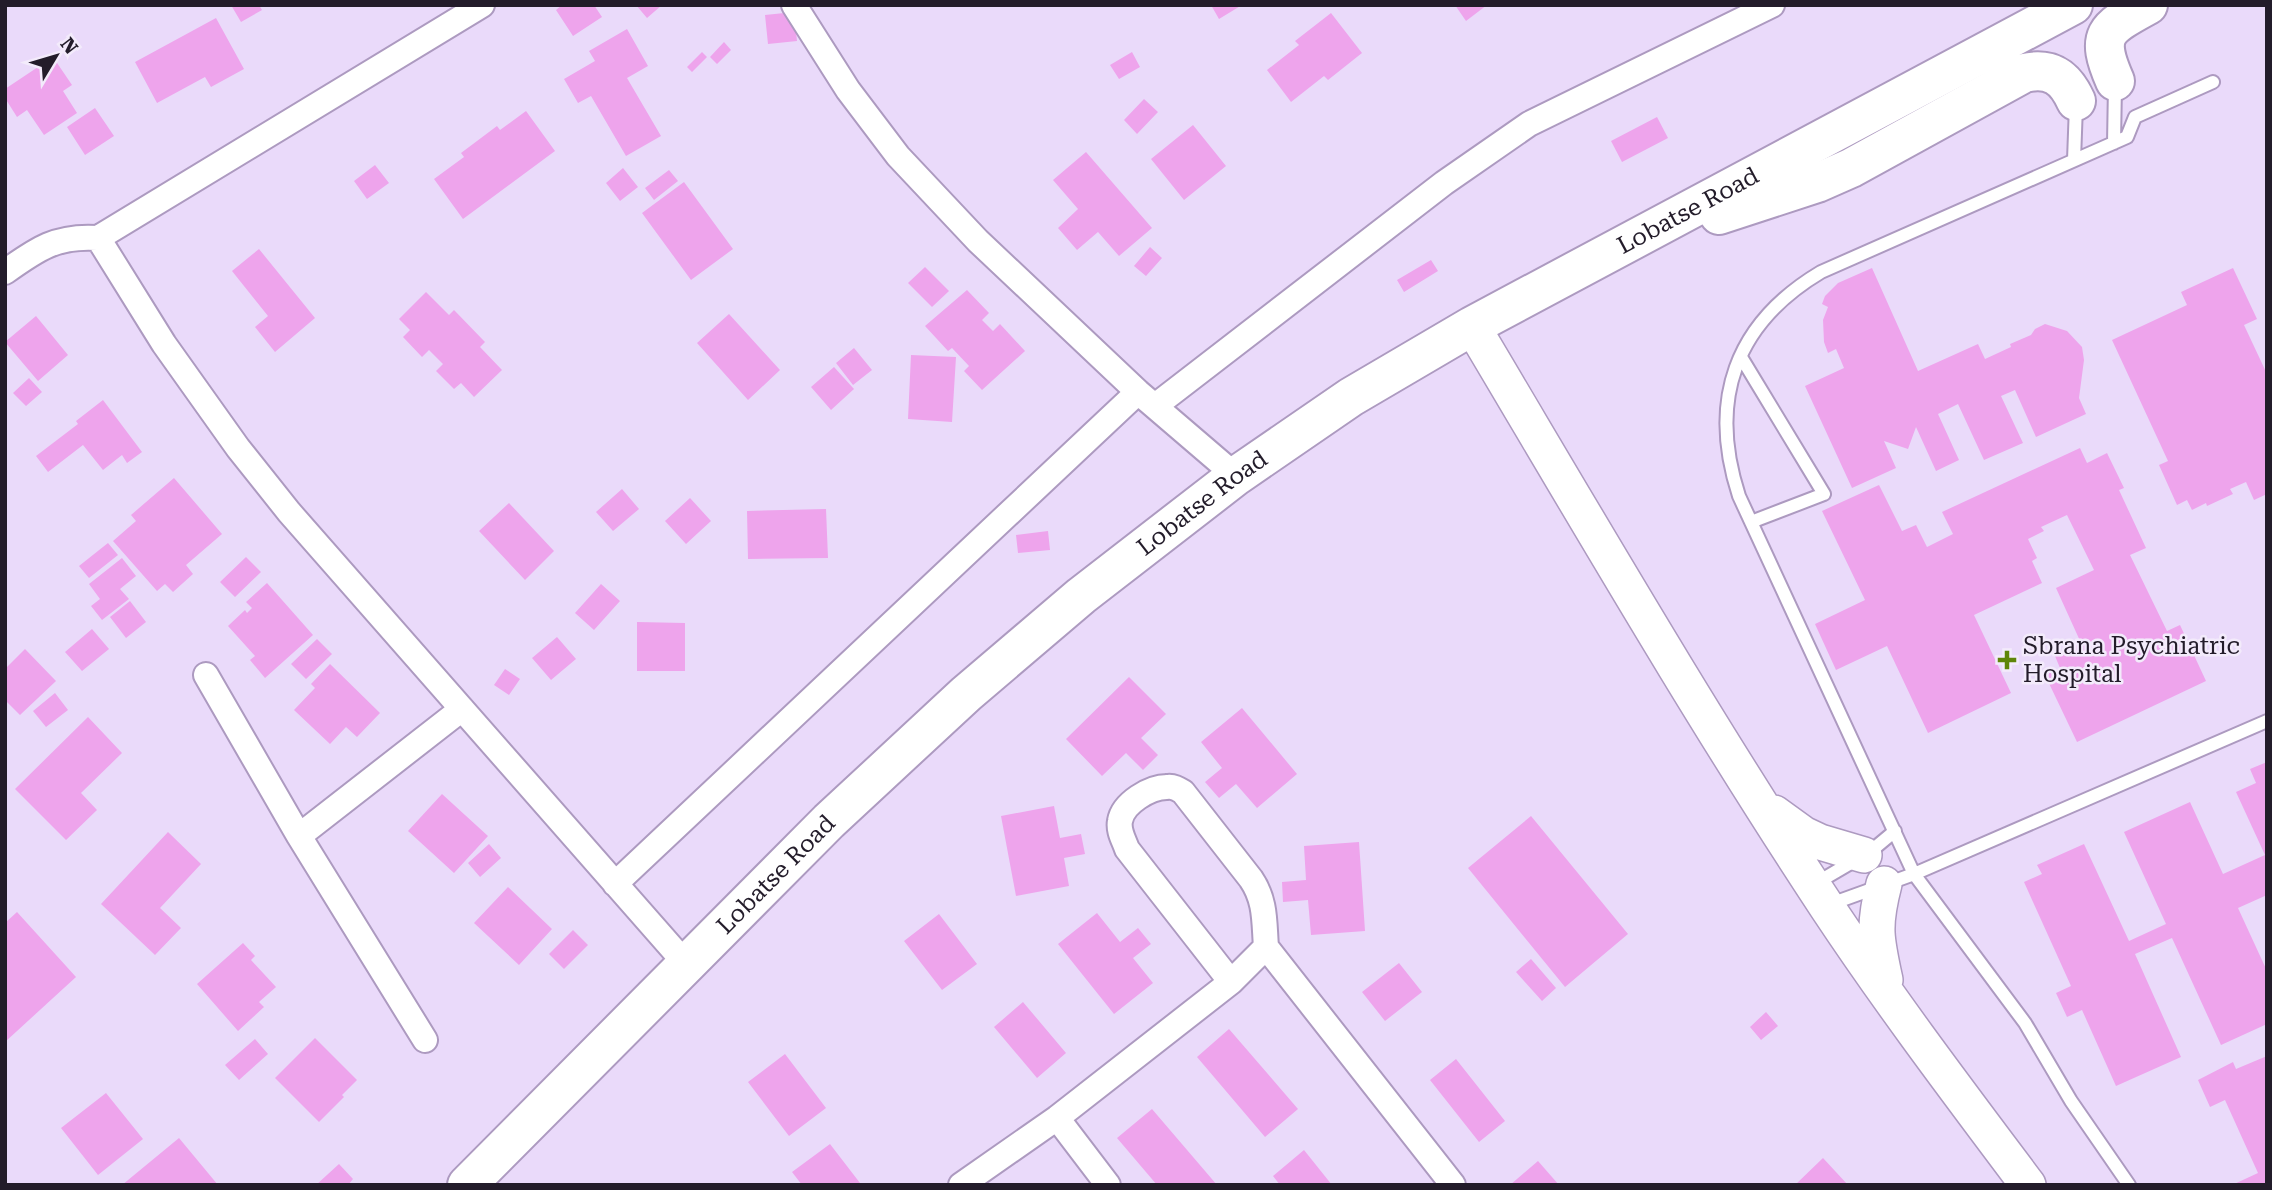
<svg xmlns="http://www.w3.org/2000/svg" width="2272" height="1190" font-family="'Roboto Serif',serif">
<rect width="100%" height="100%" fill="#eadafa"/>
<path fill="#eea4ec" d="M231 5H259L262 10 241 22Z
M562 5H594L602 17 573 36 556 10Z
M636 5H662L647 18Z
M1211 5H1242L1219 19Z
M1455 5H1487L1466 21Z
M794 12 797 41 768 44 765 15Z
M1331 13 1362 53 1328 80 1324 76 1291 102 1267 70 1299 45 1295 41Z
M216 18 244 69 211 87 205 77 157 103 135 62Z
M627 29 648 66 627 78 661 136 626 156 591 96 578 103 564 79 595 61 589 51Z
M724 42 731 50 717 64 710 57Z
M702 52 707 57 692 72 687 67Z
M1132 52 1140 67 1119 79 1110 65Z
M53 57 72 85 63 91 77 113 44 135 27 110 17 117 5 98V89Z
M1144 99 1158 112 1137 134 1124 120Z
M95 108 114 136 85 155 67 127Z
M526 111 555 151 463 219 434 179 464 157 461 153 497 126 500 130Z
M1657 117 1668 138 1622 162 1611 141Z
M1193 125 1226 166 1184 200 1151 159Z
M1086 152 1152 228 1119 256 1098 232 1077 250 1058 228 1078 209 1053 180Z
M375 165 389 183 367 199 354 181Z
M623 168 638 187 620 201 606 183Z
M669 170 678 181 654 200 645 188Z
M684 182 733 249 691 280 642 213Z
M1150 247 1162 258 1146 276 1134 266Z
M259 249 315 318 275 352 255 327 268 316 232 271Z
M1431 260 1438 271 1404 292 1397 280Z
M925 267 949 291 932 307 908 283Z
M1872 268 1918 371 1978 344 1985 359 2011 347 2010 344 2031 335 2035 329 2045 324 2067 331 2082 347 2084 360 2079 398 2086 414 2036 437 2015 390 2001 396 2023 443 1984 460 1958 404 1938 414 1959 460 1936 471 1916 427 1908 449 1884 441 1896 468 1852 488 1805 386 1844 368 1836 349 1828 353 1824 342 1823 320 1828 307 1822 304 1825 296 1838 283Z
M2233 268 2257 319 2244 325 2267 374V494L2254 500 2246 482 2230 489 2233 494 2207 506 2206 503 2192 510 2187 500 2177 505 2159 465 2168 461 2112 340 2187 305 2181 292Z
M967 290 989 313 982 320 993 331 1000 324 1025 351 982 390 964 371 969 366 952 348 948 351 925 326Z
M426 292 449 315 454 310 485 342 480 347 502 370 474 397 461 383 454 389 436 371 443 364 429 350 422 357 403 337 410 330 399 319Z
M729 314 780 370 748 400 697 343Z
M36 316 68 355 38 381 5 342Z
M854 348 872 370 853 385 836 363Z
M911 355 956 357 952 422 908 419Z
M834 367 854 389 831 410 811 387Z
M29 378 42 392 26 406 13 393Z
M103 400 142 452 127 463 122 455 103 470 83 445 48 472 36 456 78 424 76 421Z
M2080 448 2087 463 2107 453 2124 488 2119 490 2146 548 2130 555 2167 631 2180 625 2206 681 2077 742 2045 675 2060 668 2055 656 2081 643 2056 588 2094 570 2067 515 2041 527 2044 531 2028 539 2037 558 2032 561 2042 583 1974 615 2011 693 1928 733 1887 646 1836 670 1815 624 1865 600 1822 511 1879 485 1902 531 1916 525 1927 547 1953 534 1942 512Z
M174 478 222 534 186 565 193 574 173 592 165 584 157 591 113 541 136 521 131 515Z
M622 489 639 509 613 531 596 512Z
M690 498 711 521 686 544 665 521Z
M509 503 554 551 525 580 479 531Z
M826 509 828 558 748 559 747 511Z
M1048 531 1050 550 1018 553 1016 535Z
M108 543 118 555 89 578 79 566Z
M246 557 261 572 235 597 220 582Z
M122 558 136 576 120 589 129 599 102 620 91 606 100 599 89 584Z
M267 583 313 635 265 678 250 660 255 656 228 626 245 610 247 613 252 608 246 602Z
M601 584 620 601 594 630 575 613Z
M130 601 146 622 126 638 110 617Z
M637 622 685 623V671H637Z
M92 629 109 649 82 671 65 652Z
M557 637 576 659 551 680 532 658Z
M317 639 332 654 306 679 291 664Z
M25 649 56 681 20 715 5 700V669Z
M330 664 380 713 357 737 346 727 330 744 294 710 315 688 311 684Z
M505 669 520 679 509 695 494 685Z
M1129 677 1166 714 1141 738 1158 755 1143 770 1126 753 1102 776 1066 739Z
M55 693 68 710 46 727 33 711Z
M1242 708 1297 774 1257 808 1236 784 1219 798 1205 782 1222 768 1201 742Z
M88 717 122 753 81 793 97 810 66 840 15 789Z
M2267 762V895L2238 908 2267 971V1024L2221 1045 2172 938 2135 954 2181 1057 2116 1086 2082 1010 2067 1017 2056 993 2071 986 2024 882 2042 874 2037 865 2084 844 2129 941 2166 924 2124 832 2190 802 2223 874 2265 855 2236 792 2256 783 2250 769Z
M442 794 488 836 454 873 408 831Z
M1054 806 1060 838 1081 834 1085 854 1064 858 1069 886 1016 896 1001 816Z
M1531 816 1628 934 1565 987 1468 868Z
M168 832 201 864 160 908 181 928 155 955 101 904Z
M1359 842 1365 931 1311 935 1308 900 1283 902 1282 882 1306 880 1304 846Z
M489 844 501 858 480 877 468 863Z
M508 887 552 929 519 965 474 923Z
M17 912 76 977 5 1042V923Z
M1097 913 1120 942 1138 928 1151 944 1133 958 1153 983 1114 1014 1058 944Z
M939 914 977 964 942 990 904 941Z
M573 930 588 945 564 969 549 954Z
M243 943 255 956 251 960 276 987 259 1002 264 1007 238 1031 197 984Z
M1531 959 1556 988 1542 1001 1516 972Z
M1399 963 1422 992 1385 1021 1362 992Z
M1023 1002 1066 1053 1037 1078 994 1027Z
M1766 1012 1778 1026 1761 1040 1750 1027Z
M1229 1029 1298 1109 1265 1137 1197 1057Z
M315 1038 357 1080 342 1095 344 1097 319 1122 275 1078Z
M255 1039 268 1054 239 1080 225 1065Z
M785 1054 826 1108 789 1136 748 1082Z
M2267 1056V1185H2232L2258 1173 2225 1100 2210 1107 2198 1080 2233 1062 2236 1069Z
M1456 1059 1505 1121 1479 1142 1430 1080Z
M106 1093 143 1139 98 1175 61 1128Z
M1152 1109 1217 1185H1157L1117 1138Z
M179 1138 218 1185H122Z
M830 1144 860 1183 857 1185H802L792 1172Z
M1304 1150 1332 1185H1280L1273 1176Z
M1823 1158 1848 1185H1795Z
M1538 1161 1559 1185H1510Z
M339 1164 353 1179 348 1185H316Z"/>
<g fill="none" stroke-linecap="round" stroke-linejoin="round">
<defs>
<path id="lane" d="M2114 143 2115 85
M2074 160 2076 105
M1741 357 1824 494 1751 522
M1813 885 1871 851 1895 831
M1828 905 1914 874 2267 721
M2129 1185 2071 1101 2025 1023 1914 874 1739 496C1708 401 1734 324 1821 272L2127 137 2135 117 2213 82"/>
<path id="street" d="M794 5 848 90 898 156 978 241 1138 392 1236 476
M98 238 164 344 238 448 289 512 686 964
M5 272C37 249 57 235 98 238L482 5
M1155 406 1444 183 1529 124 1772 5
M206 675 299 836 425 1040
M299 836 462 709
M615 884 1138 392
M1231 982 1127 849C1124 840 1118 831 1120 821 1123 803 1150 787 1167 787 1173 786 1178 789 1183 792L1251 879C1266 901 1264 922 1266 947L1453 1185
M1057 1118 1108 1185
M961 1185 1057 1118 1231 982 1266 947"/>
<path id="secondary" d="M1472 326C1588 521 1702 718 1827 907 1890 1002 1959 1093 2028 1185
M1774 813 1803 834 1820 842 1864 855
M1884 884C1873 926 1876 939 1885 980"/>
<g id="highway">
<path d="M2115 81C2094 33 2106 28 2148 5"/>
<path d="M1719 215 1817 183 1851 168 2024 73C2051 67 2065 77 2076 101"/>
<path id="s1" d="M467 1185 829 821 966 694 1081 596 1236 476 1351 397 1472 326 2073 5"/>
</g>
</defs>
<use href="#lane" stroke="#ad9ac0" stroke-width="16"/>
<use href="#street" stroke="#ad9ac0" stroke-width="28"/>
<use href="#secondary" stroke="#ad9ac0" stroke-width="38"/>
<use href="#highway" stroke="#ad9ac0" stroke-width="42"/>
<use href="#lane" stroke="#fff" stroke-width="12"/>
<use href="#street" stroke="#fff" stroke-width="24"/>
<use href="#secondary" stroke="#fff" stroke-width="35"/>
<use href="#highway" stroke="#fff" stroke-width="38"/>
</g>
<path fill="#5f8509" stroke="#f3ebfb" stroke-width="2.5" d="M2003.5 649.5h7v7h7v7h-7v7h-7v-7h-7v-7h7z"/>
<g text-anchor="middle" stroke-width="5" stroke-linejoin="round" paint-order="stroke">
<g font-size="24" fill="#231c2a" stroke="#f3ebfb">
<text dy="8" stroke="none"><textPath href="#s1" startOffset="1572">Lobatse Road</textPath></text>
<text dy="8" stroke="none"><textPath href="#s1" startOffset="1004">Lobatse Road</textPath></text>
<text dy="8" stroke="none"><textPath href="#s1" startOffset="438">Lobatse Road</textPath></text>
</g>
<g font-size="24" fill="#231c2a" stroke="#f3ebfb" text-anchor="start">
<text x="2023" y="654">Sbrana Psychiatric<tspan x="2023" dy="28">Hospital</tspan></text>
</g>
</g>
<rect width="2272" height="1190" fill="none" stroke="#231c2a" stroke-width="14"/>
<g transform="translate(56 56) rotate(52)" stroke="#f3ebfb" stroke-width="5" paint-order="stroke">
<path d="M0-5L12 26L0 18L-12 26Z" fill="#231c2a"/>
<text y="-10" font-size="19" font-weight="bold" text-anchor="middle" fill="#231c2a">N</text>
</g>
</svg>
